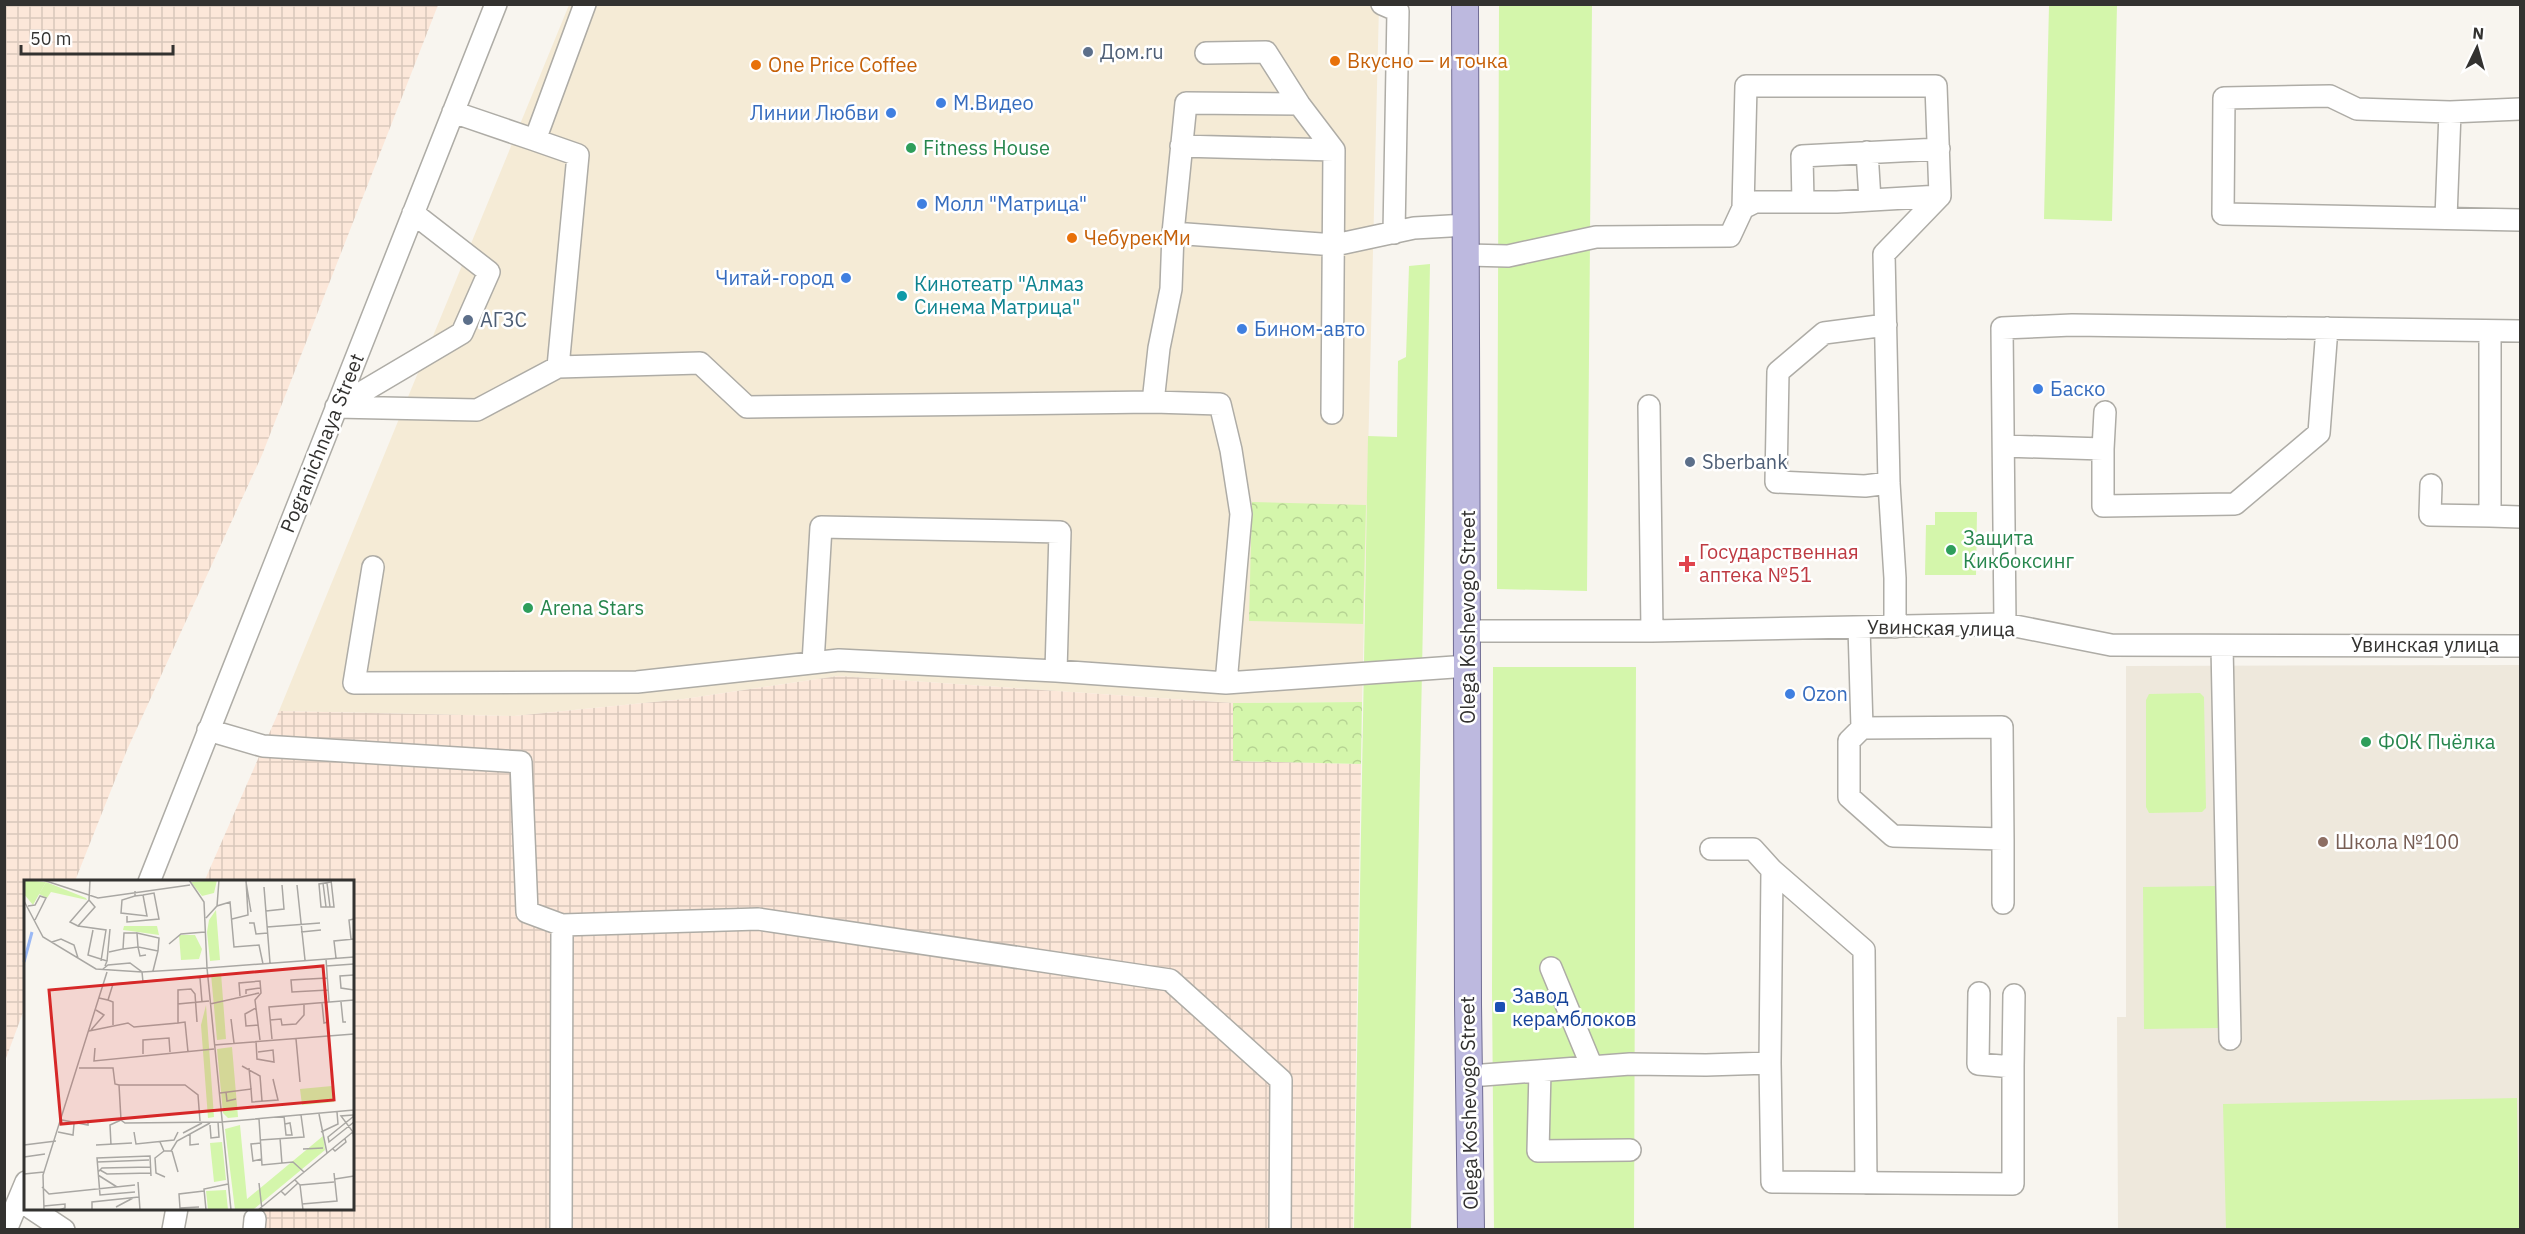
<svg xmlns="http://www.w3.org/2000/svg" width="2525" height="1234" font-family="'IBM Plex Sans',sans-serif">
<defs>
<pattern id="industrial-grid" width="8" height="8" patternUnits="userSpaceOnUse" patternTransform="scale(1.5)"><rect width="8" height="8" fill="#fce7d9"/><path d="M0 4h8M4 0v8" fill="none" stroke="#d8c7bb"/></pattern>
<pattern id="forest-crowns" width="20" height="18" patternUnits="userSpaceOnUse" patternTransform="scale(1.5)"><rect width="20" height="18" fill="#d4f6ab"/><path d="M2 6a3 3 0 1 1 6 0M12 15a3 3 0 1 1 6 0" fill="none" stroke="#b6d393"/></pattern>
</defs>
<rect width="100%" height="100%" fill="#f8f5ef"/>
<path fill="#f5ebd6" d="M569 5H1379L1362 702 1233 703 838 676 684 699 514 716 279 711Z"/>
<path fill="url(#industrial-grid)" d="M5 4 438 5 262 455 127 750 75 881 26 882 25 1007 5 1061Z
M838 676 1233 703V761L1361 764 1353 1229H260V1213L256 1209 352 1208V882H204L279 711 514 716 684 699Z"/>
<path fill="#eee8dc" d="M2520 665V1229H2118L2117 1017H2126V666Z"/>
<path fill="#d4f6ab" d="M1499 5H1592L1587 591 1497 589Z
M2049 5H2117L2112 221 2044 219Z
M1430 264 1411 1229 1354 1230 1368 436 1397 437 1398 361 1406 357 1409 266Z
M1935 512H1977L1976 575H1925L1926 525H1935Z
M1493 667H1636L1634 1229H1494L1492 989Z
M2200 693 2204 697 2206 808 2202 812 2149 813 2146 807V700L2149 694Z
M2217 886 2218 1028 2144 1029 2143 887Z
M2517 1098 2519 1229H2226L2223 1104Z"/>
<path fill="url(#forest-crowns)" d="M1252 502 1366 505 1363 624 1249 621Z
M1362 702 1361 764 1233 761V703Z"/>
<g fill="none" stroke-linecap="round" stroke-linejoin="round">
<defs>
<path id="minor" d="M1382 4 1398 11 1394 233
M1206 53 1266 52 1299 104
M2520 109 2450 112 2357 109 2330 96 2224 98 2223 214 2520 220
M453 112 535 140 585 4
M535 140 578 155 558 367
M1181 146 1334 150
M1867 152 1870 200
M1803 202 1802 156 1939 149
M1743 208 1746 86H1936L1940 196 1884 254 1889 483 1895 578V627
M2446 218 2450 112
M1173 233 1186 103 1299 104 1334 150 1332 413
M1467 255 1508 256 1596 237 1730 236 1743 208 1755 202H1837L1940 196
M1886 325 1824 333 1778 372 1776 482 1865 486 1889 483
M2490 331V516L2520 517
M1153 402 1220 404 1231 450 1241 514 1226 683
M1649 406 1652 631
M336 407 477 410 558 367 700 363 747 407 1153 402 1159 348 1171 289 1173 233 1335 245 1414 228 1467 225
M337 407 462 333 489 272 413 213
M2004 446 2103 449V506L2235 504 2319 433 2327 328
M2103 449 2105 412
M2431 485 2430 515 2490 516
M373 567 354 683 637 682 839 660 1056 671 1226 683 1468 666
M2005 624 2002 328 2072 325 2520 331
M1859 627 1862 728 1849 741V797L1893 836 2003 839 2002 727 1862 728
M1468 631H1652L2005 624 2111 645 2520 646
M2222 646 2230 1039
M813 663 821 527 1060 532 1056 671
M208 730 263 746 521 762 527 912 562 925 758 919 1170 980 1281 1080 1280 1230
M2003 839V903
M1711 849H1753L1772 870 1864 950 1866 1183
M149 882 496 4
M1551 968 1592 1067
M1770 1063 1772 870
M2013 1067 2014 995
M1540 1071 1538 1151 1630 1150
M1470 1076 1630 1064 1706 1065 1770 1063 1772 1182 2013 1184V1067L1978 1064 1979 993
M31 1208 64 1230
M6 1230 26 1182
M173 1230 177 1208
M254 1230 255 1219
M561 1230 562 925"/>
<path id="major" d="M1465 4 1468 1004 1471 1230"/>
</defs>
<use href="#minor" stroke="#aeaca6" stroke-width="24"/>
<use href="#major" stroke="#706c94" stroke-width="28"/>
<use href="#minor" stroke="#fff" stroke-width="21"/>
<use href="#major" stroke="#bdb9df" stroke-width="26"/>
</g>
<g fill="#5c6f8a" stroke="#fff" stroke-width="2">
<circle cx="1088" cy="52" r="6"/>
<circle cx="468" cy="320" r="6"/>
<circle cx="1690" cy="462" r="6"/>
</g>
<g fill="#e8710a" stroke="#fff" stroke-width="2">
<circle cx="1335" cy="61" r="6"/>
<circle cx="756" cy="65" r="6"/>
<circle cx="1072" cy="238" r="6"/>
</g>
<g fill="#3f7fe0" stroke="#fff" stroke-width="2">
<circle cx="941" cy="103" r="6"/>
<circle cx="891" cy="113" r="6"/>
<circle cx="922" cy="204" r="6"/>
<circle cx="846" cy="278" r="6"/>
<circle cx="1242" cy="329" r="6"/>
<circle cx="2038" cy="389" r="6"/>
<circle cx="1790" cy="694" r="6"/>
</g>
<g fill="#2e9e5b" stroke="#fff" stroke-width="2">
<circle cx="911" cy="148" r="6"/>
<circle cx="1951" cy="550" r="6"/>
<circle cx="528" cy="608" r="6"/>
<circle cx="2366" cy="742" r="6"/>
</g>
<circle fill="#0f9aa8" stroke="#fff" stroke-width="2" cx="902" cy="296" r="6"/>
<path fill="#e0444e" stroke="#fff" stroke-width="2" d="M1684 555h6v6h6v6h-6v6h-6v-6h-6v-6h6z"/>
<circle fill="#8d6e63" stroke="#fff" stroke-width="2" cx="2323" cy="842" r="6"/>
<rect fill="#1a4fb4" stroke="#fff" stroke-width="2" x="1494" y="1001" width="12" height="12" rx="3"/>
<g text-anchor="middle" stroke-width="5" stroke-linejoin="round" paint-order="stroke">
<g font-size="20" fill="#4e5e75" stroke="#fff" text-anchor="start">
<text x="1100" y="59">Дом.ru</text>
<text x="480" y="327">АГЗС</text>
<text x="1702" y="469">Sberbank</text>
</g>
<g font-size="20" fill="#c56008" stroke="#fff" text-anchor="start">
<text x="1347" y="68">Вкусно — и точка</text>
<text x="768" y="72">One Price Coffee</text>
<text x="1084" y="245">ЧебурекМи</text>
</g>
<g font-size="20" fill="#366cbe" stroke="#fff" text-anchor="start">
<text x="953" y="110">М.Видео</text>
<text x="879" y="120" text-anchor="end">Линии Любви</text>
<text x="934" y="211">Молл "Матрица"</text>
<text x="834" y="285" text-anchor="end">Читай-город</text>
<text x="1254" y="336">Бином-авто</text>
<text x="2050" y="396">Баско</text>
<text x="1802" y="701">Ozon</text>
</g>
<g font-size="20" fill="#27864d" stroke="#fff" text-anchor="start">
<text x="923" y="155">Fitness House</text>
<text x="1963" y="545">Защита<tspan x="1963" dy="23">Кикбоксинг</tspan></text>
<text x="540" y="615">Arena Stars</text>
<text x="2378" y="749">ФОК Пчёлка</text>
</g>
<g font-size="20" fill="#0d838f" stroke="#fff" text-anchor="start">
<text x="914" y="291">Кинотеатр "Алмаз<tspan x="914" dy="23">Синема Матрица"</tspan></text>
</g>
<g font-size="20" fill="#333230" stroke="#fff">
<text transform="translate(322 443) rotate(-68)" y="7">Pogranichnaya Street</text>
<text transform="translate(1468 617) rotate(-90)" y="7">Olega Koshevogo Street</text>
<text transform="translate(1941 628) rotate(1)" y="7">Увинская улица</text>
<text x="2425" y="652">Увинская улица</text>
<text transform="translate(1469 1103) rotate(-91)" y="7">Olega Koshevogo Street</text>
</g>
<g font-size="20" fill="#be3a42" stroke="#fff" text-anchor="start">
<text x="1699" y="559">Государственная<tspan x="1699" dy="23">аптека №51</tspan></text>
</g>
<g font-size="20" fill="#785e54" stroke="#fff" text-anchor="start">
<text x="2335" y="849">Школа №100</text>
</g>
<g font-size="20" fill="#164399" stroke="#fff" text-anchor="start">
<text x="1512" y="1003">Завод<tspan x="1512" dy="23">керамблоков</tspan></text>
</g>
</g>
<g transform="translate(24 880)">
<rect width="330" height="330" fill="#f8f5ef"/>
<path d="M193 0 190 13 178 16 167 2ZM22 2 62 18 63 20 27 12 23 18 15 14ZM192 30 196 80 186 81 183 52 185 40ZM197 93 202 159 193 160 187 94ZM182 125 190 237 184 238 177 145ZM208 167 214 237 204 238 199 233 193 169ZM308 206 310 222 278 225 276 209ZM216 245 223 319 299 256 301 270 230 329 211 330 201 249Z" fill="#d4f6ab"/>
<path d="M0 0 22 2 9 25 0 14ZM155 55H171L178 69 175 79 157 80ZM198 262 202 300 190 302 186 263ZM202 310 204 330H184L182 311Z" fill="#d4f6ab"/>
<path d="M100 46H133L135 55 107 51 99 50Z" fill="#d4f6ab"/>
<path fill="none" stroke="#9ab8f4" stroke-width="3" d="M0 82 8 52"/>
<path fill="none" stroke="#a9a7a3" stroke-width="1.5" d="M19 0 74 18 166 5M165 0 180 22 183 88 330 77M307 0 310 27H297L295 4 307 2M222 2 227 32M299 3 302 27M303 3 306 27M273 5 281 80M240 7 246 83M111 11V16L98 20 97 33 123 36 119 15 111 16M65 20 71 27 54 46 46 42 65 20 66 0M0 21 19 57 72 89 118 92 183 88 207 330M4 26 11 25 16 16 22 18 11 40M193 26 195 0M242 31 260 29 258 5M103 36V42L135 39 130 13 119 15M182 38 193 26 206 22 210 67 235 65 239 84M208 39 224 35 222 0M225 43H230L232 54 244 53M54 46 82 50 77 81M243 47 296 43M69 50 64 75 83 81 81 86M277 52 297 50M327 59 325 40 330 39M28 62 37 59 50 65 54 78M145 64 157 54 181 52M99 69 114 67 116 76 122 75M85 72 99 69 100 53H113M312 78 310 61 330 59M302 79 305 122M83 81 86 49M302 86 330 84M79 89 84 85 106 83 118 92 119 102M129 91 134 71 135 58 113 53 114 67 134 71M330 95 316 96 317 108 330 110M303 98 267 100 268 112 304 110M222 114V110L236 108M216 116 215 103 236 101 237 113 231 120 236 160M75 118 84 120 89 104 172 97 176 98 178 122M84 120 89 122V145M317 122 319 142H322M298 123 300 143 304 142M154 124V110L167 109 171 114 173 142M186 124 235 113M232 128 221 134 222 146 234 145M207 139 210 163M246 140 257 139 258 145 272 144 280 135V124M154 143 161 142 164 172M67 150 80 135 72 130M65 151 104 143 110 147 154 143V124L185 121M248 159 245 127 330 120M272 159 276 202M232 161 233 179 250 182 249 170 234 172M190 165 330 154M71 168 70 181 190 169M119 174V160L145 158 146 172M218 186 236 196 238 221M55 188H89L91 204 95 205H161L174 215 176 241M225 188 227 209M95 205 97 240 101 243 198 242M202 212 203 221 212 219M196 213 227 209 228 222 254 220 249 199M295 234 303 273M329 235 317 236 329 252 330 260M260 236 262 255H268L266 243 261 244M330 236 304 257 305 262 330 242M235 239 238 285 269 282 280 292M38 240 64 245V240M198 242 330 230M186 245 187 258 195 257 194 242M34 252 49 255 50 244M110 252 112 264 150 260 154 252M297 252 314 244 313 232M159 253 178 243M166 254V265L175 264M256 258 258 284M236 260 280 257 277 235M136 262 140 271H147L153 261 186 243M237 263 227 264 229 281 238 279M0 265 32 261M72 265 108 263M87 265 86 245 97 240M279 269 299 268M309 269 311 271 322 262 321 259M140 271 131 278 132 293 141 297M148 271 154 292M0 277 21 274M73 282 125 280M76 290 83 294 127 293M74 292 78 288 127 287M0 294 20 292M74 295 93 307M311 299 330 296M271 300 276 305 279 330M114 302 116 330M235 303 238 330M276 305 310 302M18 307 25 314 111 305M257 311 261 315 274 303M111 312 76 315 73 278 126 276 127 296M278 324 313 321 310 293M20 326 41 324V328L35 330M92 327 109 318M175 327 156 328 155 314 180 311M20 330 19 295 83 92M68 330V322L115 317M182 330 180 309 204 304M234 330 330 251"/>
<path fill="#d62828" fill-opacity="0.15" stroke="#d62828" stroke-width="3" d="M299 86 310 220 37 244 25 110Z"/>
<rect width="330" height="330" fill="none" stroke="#333230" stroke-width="3"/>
</g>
<rect width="2525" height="1234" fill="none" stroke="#333230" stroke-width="12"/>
<g transform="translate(2477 48) rotate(5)" stroke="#ffffff" stroke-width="4.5" paint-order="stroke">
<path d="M0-4.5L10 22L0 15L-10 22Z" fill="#333230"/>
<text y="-9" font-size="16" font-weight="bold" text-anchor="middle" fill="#333230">N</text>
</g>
<path d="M21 45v9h152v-9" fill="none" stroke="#333230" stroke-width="3"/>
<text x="30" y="45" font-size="18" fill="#333230" stroke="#ffffff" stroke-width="4.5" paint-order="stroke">50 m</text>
</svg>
